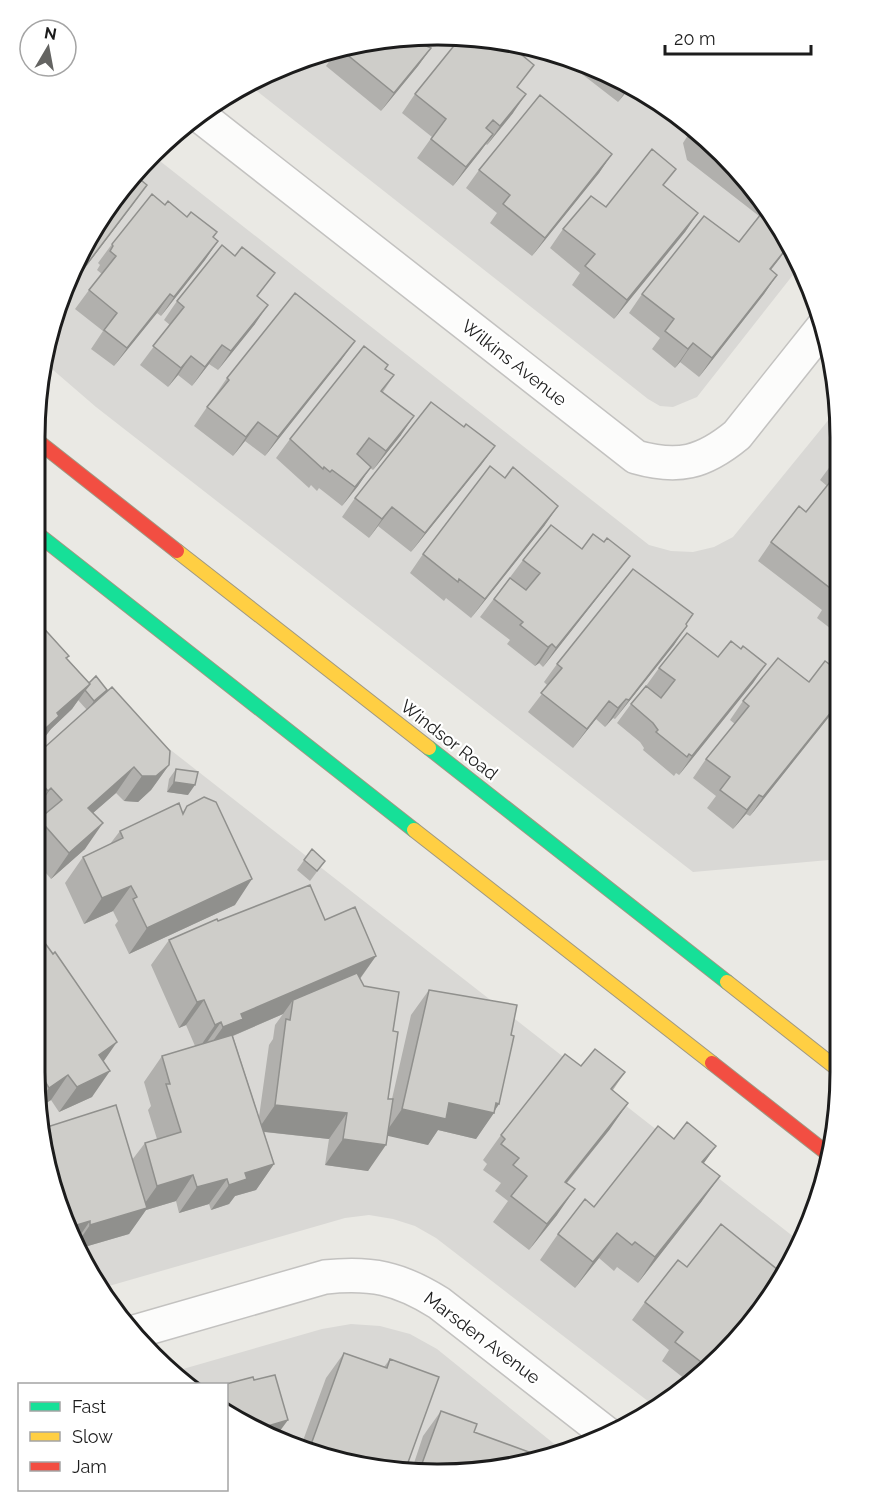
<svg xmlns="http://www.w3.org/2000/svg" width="875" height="1509" font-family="Raleway,sans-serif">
<rect width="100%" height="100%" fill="#eae9e4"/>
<path fill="#d9d8d5" d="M437 35 516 42 591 65 661 102 723 153 786 236 800 266 697 397 673 407 660 406 648 399 248 84 283 65 359 42Z
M151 154 649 545 671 551 693 552 714 547 733 537 839 407 840 859 693 872 96 407 45 363 56 308 102 214Z
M35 644 799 1241 773 1295 703 1375 653 1405 436 1238 415 1226 393 1219 369 1215 345 1218 102 1288 56 1201 35 1071Z
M351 1324 380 1326 410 1334 437 1349 563 1451 464 1474 333 1461 227 1412 226 1384H190L176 1371 322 1329Z"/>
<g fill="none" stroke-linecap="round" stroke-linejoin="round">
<defs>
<path id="street" d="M199 115 636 457C678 469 703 463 737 435L823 327
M134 1332 325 1277C371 1272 399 1278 439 1303L607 1434"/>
<path id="fast" d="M35 532 414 830
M429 748 727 982"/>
<path id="slow" d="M177 551 429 748
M414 830 712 1063
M727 982 840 1071"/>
<path id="jam" d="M35 439 177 551
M712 1063 828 1154"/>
</defs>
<use href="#street" stroke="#c3c2c0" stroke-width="36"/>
<use href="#fast" stroke="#9f9882" stroke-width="16"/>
<use href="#slow" stroke="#9f9882" stroke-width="16"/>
<use href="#jam" stroke="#9f9882" stroke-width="16"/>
<use href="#street" stroke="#fcfcfb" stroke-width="33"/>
<use href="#fast" stroke="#16e098" stroke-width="14"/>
<use href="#slow" stroke="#ffcf43" stroke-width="14"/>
<use href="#jam" stroke="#f24e42" stroke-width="14"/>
</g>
<path fill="#b1b0ad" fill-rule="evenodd" d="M435 35 426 46 431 48 418 66 381 111 326 66 338 48 359 42Z
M556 54 591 65 631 86 618 102Z
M518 88 513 113 487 145 486 144 453 186 417 158 432 137 402 113 415 94Z
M685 122 723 153 786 236 780 258 771 270 777 275 764 294 699 377 680 362 675 368 652 349 660 338 629 313 642 294 739 242 759 216 687 160 683 143 692 129 684 123Z
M612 154 599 173 532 256 490 223 497 213 466 188 479 170Z
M136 176 134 203 59 302 102 214Z
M665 186 698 213 685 232 614 319 572 285 580 273 550 248 563 229 606 207Z
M165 205 187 217 218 241 205 260 161 316 157 313 114 366 91 349 103 331 75 309 89 290 102 274 97 270 100 265 98 263 112 244Z
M258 297 255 324 218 370 209 364 192 386 178 375 168 387 140 365 170 325 164 320 177 301Z
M342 359 265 456 245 441 233 456 194 426 227 378Z
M385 369 394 375 383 392 401 435 373 470 370 468 358 486 342 506 319 488 317 491 311 485 309 488 276 458 290 439Z
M464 427 495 446 481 465 411 552 378 526 369 538 342 517 355 498Z
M840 453V636L817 618 822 610 758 561 771 542 806 512 827 486 820 480Z
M545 525 471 618 446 598 444 601 410 573 423 554Z
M582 549 616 574 543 667 539 663 535 666 507 644 510 640 480 617 523 560Z
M35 613 42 618 39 622 69 656 67 658 89 683 107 690 103 695 169 765 151 790 138 802 124 801 116 793 93 813 85 849 51 879 35 860V826L39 820 35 815V756L87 710 78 700 72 709 51 729 41 742Z
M686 624 674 645 615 719 613 718 605 727 596 719 573 748 528 712 548 686 544 682 557 664Z
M741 649 766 664 753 683 679 775 676 773 674 776 643 750 644 748 640 742 617 723 631 704 646 686 659 668 718 657Z
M809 682 840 703 750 816 746 814 733 829 707 808 716 796 693 778 706 759 735 724 730 720 743 701Z
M176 769 188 795 167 792 169 779Z
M187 806 235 905 129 954 115 925 118 921 113 911 84 924 65 883 83 857 110 844 120 831 183 812Z
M312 849 325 861 310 881 297 870Z
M325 920 376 956 360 979 364 986 393 1031 388 1099H392L411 1015 429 990 511 1035 499 1104 476 1139 438 1130 428 1145 388 1135 368 1171 325 1165 329 1139 264 1132 274 1164 256 1190 235 1196 229 1204 211 1210 209 1204 179 1213 176 1201 146 1210 129 1234 81 1248 56 1201 132 1160 145 1143 157 1139 148 1110 151 1106 144 1082 162 1056 195 1046 186 1025 179 1028 151 965 169 940 218 921ZM283 1014 275 1025 273 1039 269 1045 259 1117 233 1036Z
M35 938 103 1061 92 1097 59 1112 51 1100 40 1107 34 1071Z
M581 1066 625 1072 613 1090 610 1129 567 1183 557 1215 529 1250 493 1222 508 1201 495 1191 501 1183 483 1170 487 1164 483 1160 501 1135Z
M674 1139 716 1146 704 1163 702 1201 638 1283 617 1267 614 1271 599 1258 575 1288 540 1260 558 1234 594 1207Z
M687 1267 773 1295 703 1375 690 1383 662 1361 669 1350 632 1320 645 1302Z
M344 1353 384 1367 390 1359 406 1468 333 1461 301 1446 326 1378Z
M441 1411 474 1432 464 1474 412 1469 423 1436Z"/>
<path fill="#90908d" d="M432 35H435L411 64 424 45Z
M431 48 418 66 381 111 394 93Z
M630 85 631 86 618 102Z
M526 94 513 113 487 145 500 126Z
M493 134 480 152 453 186 466 167Z
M612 154 599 173 532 256 545 238Z
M147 185 134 203 59 302 68 289Z
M698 213 685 232 614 319 627 300Z
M218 241 205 260 161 316 174 297Z
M790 244 780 258 756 288 770 269Z
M777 275 764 294 699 377 712 358Z
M170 294 157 313 114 366 127 348Z
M268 305 255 324 218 370 231 351Z
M355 341 342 359 265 456 278 437Z
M693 343 680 362 675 368 688 349Z
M222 345 209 364 192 386 205 367Z
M191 356 178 375 168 387 181 368Z
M414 416 401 435 373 470 386 451Z
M258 422 245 441 233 456 246 437Z
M495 446 481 465 411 552 425 533Z
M371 467 358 486 342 506 355 487Z
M558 506 545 525 471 618 485 599Z
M392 507 378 526 369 538 382 519Z
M630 556 616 574 543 667 556 648Z
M687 626 674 645 615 719 629 700Z
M552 644 539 663 535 666 548 647Z
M766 664 753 683 679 775 692 756Z
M90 684 72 709 51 729 41 742 35 747V738L57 713Z
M107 690 100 700 87 711 94 701Z
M626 699 613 718 605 727 618 708Z
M609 701 596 719 573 748 587 729Z
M840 701V703L750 816 763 797Z
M169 765 151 790 138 802 124 801 142 776Z
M134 767 116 793 70 833 88 808Z
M174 782 195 785 188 795 167 792Z
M51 788 35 812V810L48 791Z
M759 795 746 814 733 829 747 810Z
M103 823 85 849 51 879 69 853Z
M252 879 235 905 129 954 147 928Z
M131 886 113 911 84 924 102 898Z
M376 956 358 981 293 1000 283 1014 230 1037 205 1052 223 1027 241 1014Z
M204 1000 186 1025 179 1028 197 1002Z
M221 1022 203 1048 197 1051 215 1025Z
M117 1042 99 1068V1055Z
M110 1071 92 1097 59 1112 77 1087Z
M68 1075 51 1100 40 1107 39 1101 49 1088Z
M449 1103H496L499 1104 493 1113H494L476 1139 438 1130 428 1145 384 1135 402 1109Z
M628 1103 610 1129 547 1207 565 1182Z
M275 1105 347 1113 329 1139 257 1131Z
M343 1139 386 1145 368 1171 325 1165Z
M716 1146 698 1171 702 1162Z
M274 1164 256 1190 235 1196 229 1204 211 1210 229 1185 245 1173Z
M193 1175 176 1201 146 1210 129 1234 81 1248 78 1242 90 1225 140 1210 157 1186Z
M720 1176 702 1201 638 1283 655 1257Z
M227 1179 209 1204 179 1213 197 1187Z
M575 1189 557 1215 529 1250 547 1224Z
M90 1221 77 1240 70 1227Z
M617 1233 599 1258 575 1288 593 1262Z
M288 1420 277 1435 261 1428Z"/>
<path fill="#cecdc9" stroke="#90908d" stroke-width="1.5" d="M432 35 424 45 431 48 394 93 339 48 359 42Z
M461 37 505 41 534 65 517 87 526 94 500 126 493 120 486 128 493 134 466 167 431 139 446 119 415 94Z
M540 95 612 154 545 238 503 204 510 195 479 170Z
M698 132 723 153 734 168 700 142Z
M652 149 676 169 663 185 698 213 627 300 585 266 595 254 563 229 591 196 606 207Z
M139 169 140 170 136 176 147 185 68 289 66 288 102 214Z
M152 194 165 205 168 201 187 217 191 212 217 232 213 237 218 241 174 297 170 294 127 348 104 330 117 313 89 290 116 256 110 251 113 246 112 244Z
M761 214 784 232 790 244 770 269 777 275 712 358 693 343 688 349 665 331 674 319 642 294 704 216 739 242Z
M222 245 235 256 242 247 275 273 257 296 268 305 231 351 222 345 205 367 191 356 181 368 153 346 184 307 177 301Z
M295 293 355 341 278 437 258 422 246 437 207 407 229 380 227 378Z
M364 346 388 365 385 369 394 375 381 391 414 416 386 451 369 438 357 454 371 467 355 487 332 470 330 472 324 467 323 469 290 439Z
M431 402 464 427 466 424 495 446 425 533 392 507 382 519 355 498Z
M840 453V466L833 462Z
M490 466 505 478 513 467 558 506 485 599 459 579 458 582 423 554Z
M830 482 840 490V606L830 599 835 592 771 542 799 506 806 512Z
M551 525 582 549 593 534 604 542 607 538 630 556 556 648 552 644 548 647 520 625 523 622 494 599 510 578 526 590 540 573 523 560Z
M633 569 693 614 686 624 687 626 629 700 626 699 618 708 609 701 587 729 541 693 562 668 557 664Z
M35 613 42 618 38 622 69 656 66 658 90 684 57 713 59 716 35 738Z
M687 633 718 657 731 641 741 649 743 646 766 664 692 756 689 754 687 757 656 732 658 730 653 723 631 704 646 686 661 698 675 680 659 668Z
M778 658 809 682 825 661 840 672V701L763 797 759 795 747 810 720 790 730 777 706 759 749 706 743 701Z
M96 676 107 690 94 701 85 690 90 684 89 683Z
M112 687 170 751 169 765 156 776H142L134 767 88 808 103 823 69 853 39 819 62 800 51 788 48 791 35 776V756Z
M176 769 198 772 195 785 174 782Z
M204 797 216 802 252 879 147 928 133 899 137 897 131 886 102 898 83 857 123 838 120 831 179 803 183 814 187 806Z
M312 849 325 861 317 871 304 860Z
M310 885 325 920 355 907 376 956 241 1014 243 1019 223 1027 221 1022 215 1025 204 1000 197 1002 169 940 217 919 218 921Z
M39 935 53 954 55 952 117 1042 99 1055 110 1071 77 1087 68 1075 49 1088 35 1065V938Z
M357 973 364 986 399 992 393 1031 398 1032 388 1099H393L386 1145 343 1139 347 1113 275 1105 286 1019 290 1020 293 1000Z
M429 990 517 1005 511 1035 514 1036 499 1104 496 1103 494 1113 449 1103 446 1119 402 1109Z
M232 1035 274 1164 245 1173 247 1179 229 1185 227 1179 197 1187 193 1175 157 1186 145 1143 181 1132 166 1084H170L162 1056Z
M595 1049 625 1072 611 1089 628 1103 565 1182 575 1189 547 1224 511 1196 527 1176 513 1165 519 1158 501 1144 505 1139 501 1135 565 1054 581 1066Z
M116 1105 147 1208 90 1225V1221L70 1227 56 1201 44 1128Z
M687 1122 716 1146 702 1162 720 1176 655 1257 635 1242 632 1245 617 1233 593 1262 558 1234 585 1199 594 1207 658 1126 674 1139Z
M721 1224 783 1274 773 1295 709 1368 675 1342 683 1332 645 1302 678 1260 687 1267Z
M344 1353 387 1368 390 1359 439 1377 406 1468 333 1461 309 1450Z
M275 1375 288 1420 261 1428 226 1412V1384L253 1377 254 1380Z
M441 1411 477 1424 474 1432 540 1456 464 1474 420 1469Z"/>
<g text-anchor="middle" stroke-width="4.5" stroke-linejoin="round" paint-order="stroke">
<g font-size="18" fill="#1c1c1c" stroke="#fff">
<text transform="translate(514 363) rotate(38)" y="6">Wilkins Avenue</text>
<text transform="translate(449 740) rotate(38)" y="6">Windsor Road</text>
<text transform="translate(482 1338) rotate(37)" y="6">Marsden Avenue</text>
</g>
</g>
<path d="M0 0H875V1509H0ZM437 45H438A392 392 0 0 1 830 437V1072A392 392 0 0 1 438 1464H437A392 392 0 0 1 45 1072V437A392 392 0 0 1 437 45Z" fill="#fff" fill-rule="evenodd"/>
<path fill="none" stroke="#1c1c1c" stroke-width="3" d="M437 45H438A392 392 0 0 1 830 437V1072A392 392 0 0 1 438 1464H437A392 392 0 0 1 45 1072V437A392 392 0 0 1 437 45Z"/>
<rect x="18" y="1383" width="210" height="108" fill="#ffffff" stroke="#a4a4a4" stroke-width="1.5"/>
<rect x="30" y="1402" width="30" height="9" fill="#16e098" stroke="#a4a4a4" stroke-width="1.5"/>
<text x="72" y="1413" font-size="18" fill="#1c1c1c">Fast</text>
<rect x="30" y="1432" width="30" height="9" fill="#ffcf43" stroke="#a4a4a4" stroke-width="1.5"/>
<text x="72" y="1443" font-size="18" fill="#1c1c1c">Slow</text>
<rect x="30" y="1462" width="30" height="9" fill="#f24e42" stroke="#a4a4a4" stroke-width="1.5"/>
<text x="72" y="1473" font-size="18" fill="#1c1c1c">Jam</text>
<g transform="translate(48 48) rotate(10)"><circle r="28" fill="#ffffff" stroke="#a4a4a4" stroke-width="1.5"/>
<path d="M0-4.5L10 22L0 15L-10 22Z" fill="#646462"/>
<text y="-9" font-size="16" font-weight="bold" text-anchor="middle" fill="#1c1c1c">N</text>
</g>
<path d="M665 45v9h146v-9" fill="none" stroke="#1c1c1c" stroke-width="3"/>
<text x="674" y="45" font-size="18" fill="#1c1c1c" stroke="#ffffff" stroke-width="4.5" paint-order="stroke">20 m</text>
</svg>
